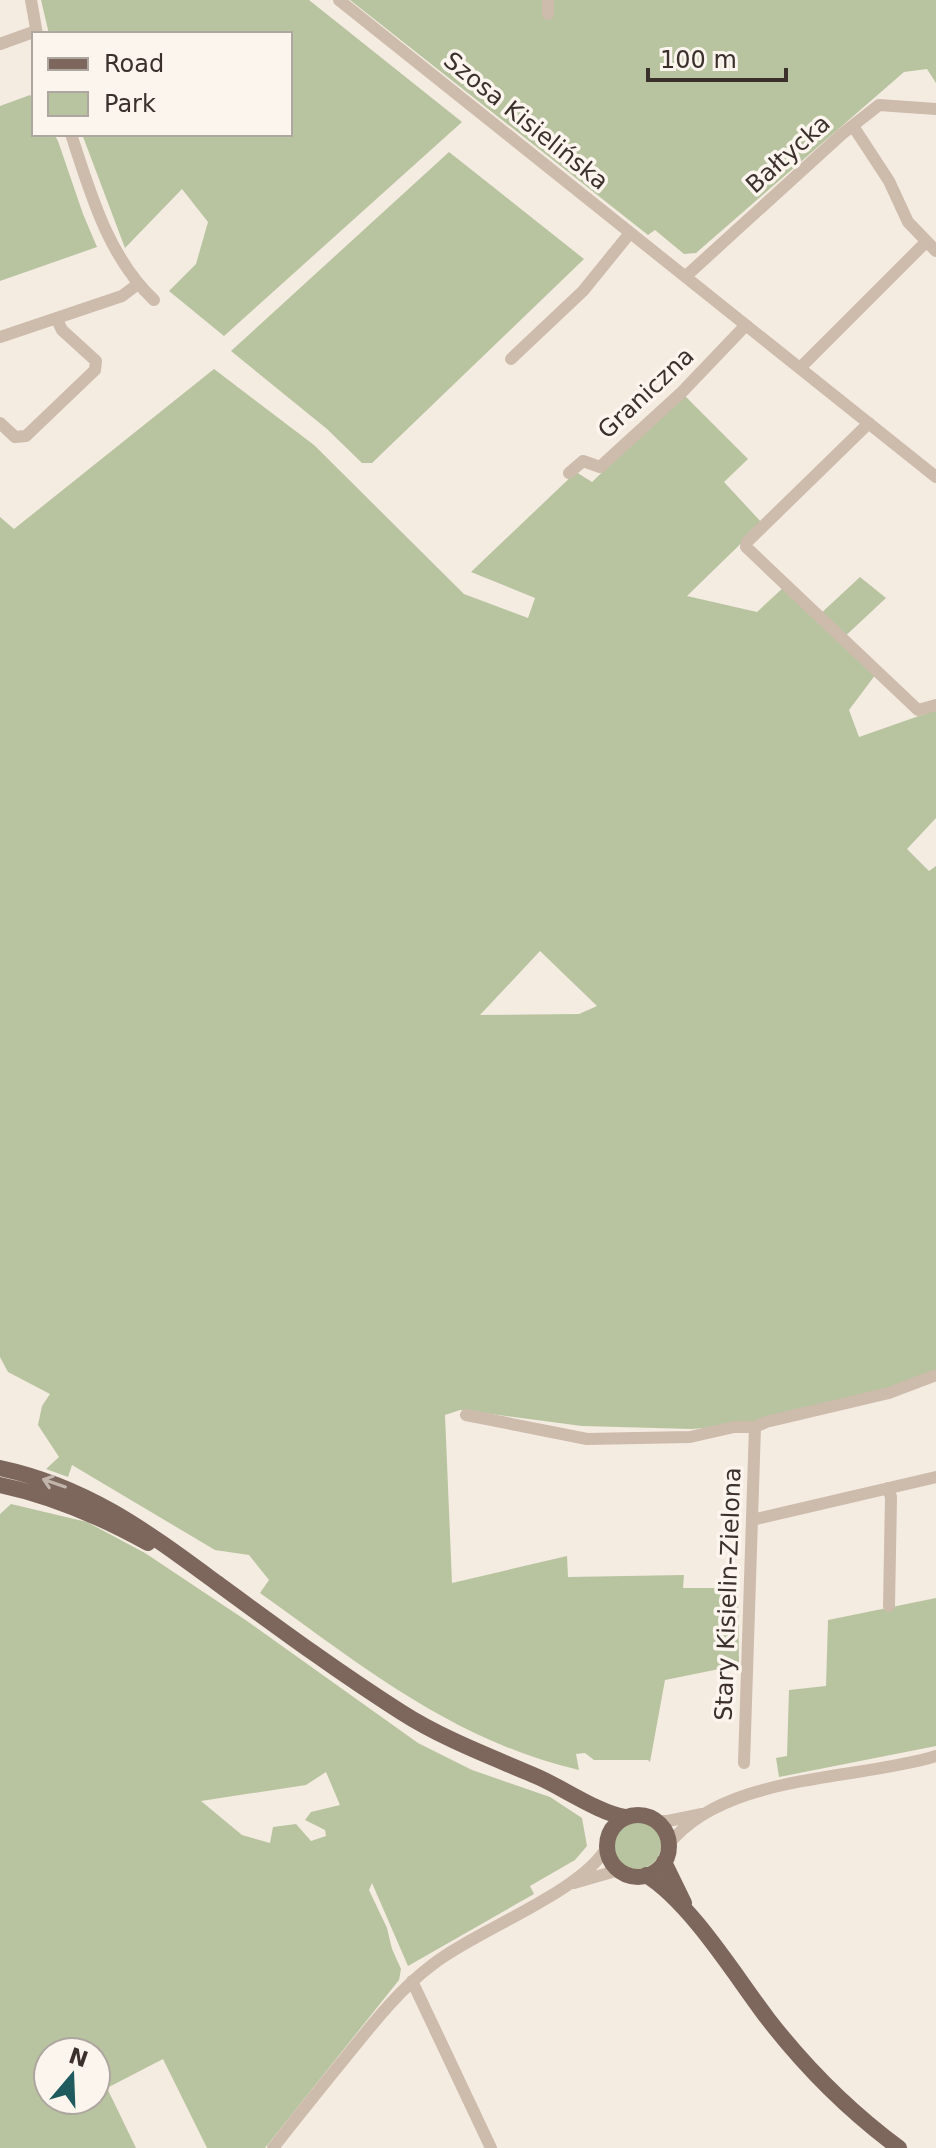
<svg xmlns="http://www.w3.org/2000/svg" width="936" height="2148" font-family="'DejaVu Sans',sans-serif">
<rect width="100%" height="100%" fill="#f4ebe1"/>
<path fill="#b8c4a0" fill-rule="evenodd" d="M41 0H309L462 122 224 336 169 291 196 264 208 222 182 189 125 248 82 134H290V34H49Z
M350 0H936V83L927 69 904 72 696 253 684 254 655 230 648 235Z
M30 95 34 101V134H54L58 141 83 214 97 247 0 281V106Z
M449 152 584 259 372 463H362L327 429 231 351Z
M214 369 314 445 464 594 528 618 535 598 471 572 576 472 592 482 683 394 748 459 724 482 762 523 687 596 757 612 784 587 817 617 860 577 886 598 840 641 876 674 849 710 859 737 936 710V818L907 849 929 871 936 866V1377L754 1424 692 1429 582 1426 460 1410 445 1415 452 1583 567 1556 568 1577 684 1575 683 1588H738L739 1665 665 1680 650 1762 648 1760H594L585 1753 576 1754 579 1770C454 1741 362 1666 260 1593L269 1580 249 1555 215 1550 72 1465 68 1477 46 1469 59 1457 38 1425 42 1406 50 1394 8 1372 0 1357V517L14 529ZM540 951 597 1006 579 1014 480 1015Z
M11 1504 87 1522 145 1553 247 1621 418 1743 472 1770 550 1797 582 1818 587 1846 575 1860 530 1886 534 1894 408 1966 372 1883 369 1890 387 1928 392 1949 401 1969 399 1980 265 2148H207L163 2059 107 2088 136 2148H0V1514ZM326 1772 340 1805 311 1812 305 1820 325 1830 326 1836 311 1841 296 1824 273 1827 270 1843 242 1835 201 1801 306 1785ZM48 2052H96V2100H48Z
M936 1598V1746L779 1777 776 1758 787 1756 789 1690 826 1686 828 1620Z
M613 1845a24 24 0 1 1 48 0a24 24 0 1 1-48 0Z"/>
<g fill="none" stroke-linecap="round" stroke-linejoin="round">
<path stroke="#cdbbac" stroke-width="12" d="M31 0 37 34
M339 0 936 477
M548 14V0
M0 44 36 31
M853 126 889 181 908 222 936 251
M71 134C90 192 108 257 154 300
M686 276 842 134 879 105 936 109
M0 337 122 296 138 284
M511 359 583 291 630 233
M800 368 926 242
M0 423 15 437 26 436 95 370 96 361 62 330 56 318
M869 423 747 542 746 547 918 710 936 705
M569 473 583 461 600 467 682 392 746 325
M466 1415 587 1439 690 1437 734 1427H755L766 1422 889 1393 936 1375
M888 1488 891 1497 889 1606
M752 1520 936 1477
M744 1763 755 1427
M655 1821H668L702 1814
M668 1845C725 1773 855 1781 936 1756
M574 1883 619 1870
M412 1981 491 2148
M273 2148C298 2116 323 2085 349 2053 375 2021 399 1990 432 1965 476 1930 581 1893 607 1847"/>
<path stroke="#7d675c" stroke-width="16" d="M0 1468C88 1487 146 1531 217 1583 277 1627 338 1672 401 1712 443 1739 492 1757 538 1777 563 1788 601 1814 625 1817
M0 1485C53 1496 101 1517 148 1543
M607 1846a31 31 0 1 1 62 0a31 31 0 1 1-62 0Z
M664 1862 684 1903
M646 1875C691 1903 736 1977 768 2019 806 2068 849 2111 899 2148"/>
</g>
<defs><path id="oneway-shaft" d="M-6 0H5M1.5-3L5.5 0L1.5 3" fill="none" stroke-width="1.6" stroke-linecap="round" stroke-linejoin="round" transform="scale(2)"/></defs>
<use stroke="#c2b5ac" href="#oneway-shaft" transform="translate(54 1483) rotate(-161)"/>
<g text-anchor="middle" stroke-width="7" stroke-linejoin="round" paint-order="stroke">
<g font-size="24" fill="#3b302b" stroke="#fbf5ee">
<text transform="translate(526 121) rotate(39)" y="8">Szosa Kisielińska</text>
<text transform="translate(788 154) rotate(-42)" y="8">Bałtycka</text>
<text transform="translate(646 393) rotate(-43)" y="8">Graniczna</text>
<text transform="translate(728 1594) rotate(-88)" y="8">Stary Kisielin-Zielona</text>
</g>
</g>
<rect x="32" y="32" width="260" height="104" fill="#fbf5ee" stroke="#aea6a0" stroke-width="2"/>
<rect x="48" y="58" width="40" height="12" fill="#7d675c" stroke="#aea6a0" stroke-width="2"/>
<text x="104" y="72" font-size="24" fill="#3b302b">Road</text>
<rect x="48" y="92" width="40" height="24" fill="#b8c4a0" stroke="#aea6a0" stroke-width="2"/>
<text x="104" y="112" font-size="24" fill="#3b302b">Park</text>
<g transform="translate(72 2076) rotate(19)"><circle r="38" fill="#fbf5ee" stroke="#aea6a0" stroke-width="2"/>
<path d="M0-6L14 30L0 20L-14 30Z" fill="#1f5a5e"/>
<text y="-12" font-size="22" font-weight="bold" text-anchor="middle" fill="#3b302b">N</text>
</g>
<path d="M648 68v12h138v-12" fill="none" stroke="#3b302b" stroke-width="4"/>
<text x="660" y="68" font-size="24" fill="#3b302b" stroke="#fbf5ee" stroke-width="6" paint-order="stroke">100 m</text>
</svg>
